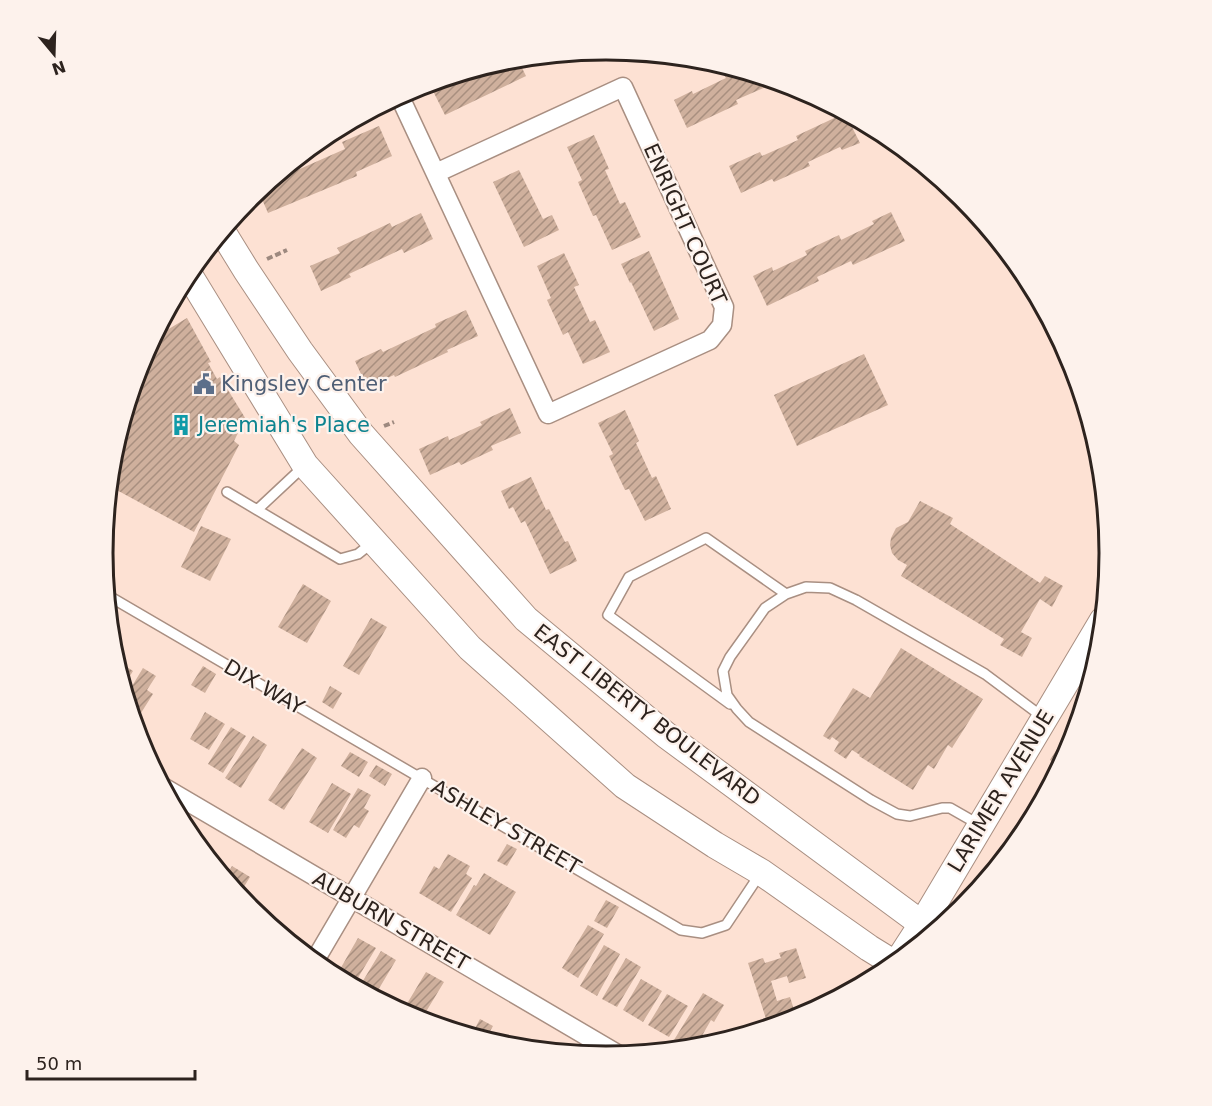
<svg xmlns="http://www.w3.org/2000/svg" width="1212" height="1106" font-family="'DejaVu Sans',sans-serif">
<defs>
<pattern id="building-hatch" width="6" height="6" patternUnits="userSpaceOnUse" patternTransform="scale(1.5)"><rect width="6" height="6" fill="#cfb09d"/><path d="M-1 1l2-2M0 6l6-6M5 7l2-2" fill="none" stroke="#a88f7f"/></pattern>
</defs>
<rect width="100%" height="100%" fill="#fde1d3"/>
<path fill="url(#building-hatch)" d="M581 52 563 61 560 54Z
M517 58 526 76 445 115 433 91 486 66 508 59Z
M737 69 783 83 771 88 770 85 736 100 738 104 687 128 674 100 692 91 693 94 726 78 724 75Z
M845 113 860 143 842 150 840 147 808 162 810 166 774 182 772 179 741 193 729 166 760 152 762 156 798 140 796 136Z
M379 126 392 156 356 172 357 176 268 213 258 190 283 170 291 166 293 172 345 149 342 142Z
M594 135 609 169 605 170 620 204 625 202 641 237 612 250 596 215 593 216 578 182 582 180 567 147Z
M519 170 543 219 552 215 559 230 524 247 493 182Z
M891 212 905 241 853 265 851 261 817 277 819 281 767 306 753 276 772 267 773 271 807 255 805 251 839 235 841 240 874 224 872 221Z
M421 213 433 239 404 253 402 249 349 274 351 277 321 291 310 266 340 253 337 248 390 223 392 227Z
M649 251 679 319 654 331 631 282 630 283 621 264Z
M564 253 579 285 574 287 590 322 595 320 610 352 583 364 568 332 563 335 547 300 551 298 537 266Z
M466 310 478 336 447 350 448 352 395 377 394 375 367 387 355 361 381 349 383 352 436 327 435 324Z
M187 318 211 362 208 363 217 379 220 377 247 421 235 429 238 433 234 441 239 445 194 532 113 488 108 496 112 454 141 360 152 339Z
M864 354 888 405 797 446 774 395Z
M510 408 521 433 491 446 493 450 461 465 459 462 430 475 419 449 448 436 449 440 482 425 480 422Z
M625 410 639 441 636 443 652 478 656 476 671 509 645 521 629 489 625 490 609 456 613 454 598 423Z
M531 477 546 510 549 509 565 542 568 541 577 561 550 574 525 521 521 523 513 507 509 509 501 491Z
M920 501 953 518 950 524 1040 583 1045 576 1063 586 1052 607 1040 599 1021 632 1032 638 1022 657 1000 645 1004 639 901 576 907 565 898 560 892 553 890 545 891 538 896 528 908 522Z
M201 526 231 539 210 581 181 567Z
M303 584 331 601 307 643 278 627Z
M371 618 387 627 359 675 343 666Z
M901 648 983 699 952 748 948 745 934 769 928 765 913 790 859 756 860 755 852 750 846 759 834 751 839 742 832 737 830 740 823 736 853 688 870 698Z
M115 659 133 671 123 687Z
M203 666 216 674 205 693 191 685Z
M143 668 156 676 147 690 153 694 134 724 126 696Z
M330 686 342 693 333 709 322 702Z
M1081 711 1071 746 1057 773 1052 770 1056 764 1050 760Z
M205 712 225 724 209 750 190 739Z
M231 727 246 736 223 773 208 764Z
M253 736 267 745 241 788 225 778Z
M302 748 317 758 284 810 268 800Z
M350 752 368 762 359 777 341 766Z
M376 765 392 774 385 786 369 776Z
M332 783 351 794 328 833 309 822Z
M358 788 371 795 364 808 369 811 359 828 354 825 346 838 333 830Z
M1039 793 1044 796 1024 833 989 876 984 872 994 857 999 860Z
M507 844 517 849 507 866 497 861Z
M448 854 470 866 466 874 472 878 451 912 419 893 434 866 439 869Z
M232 866 250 877 239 895 225 878Z
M484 873 516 892 490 935 456 915 474 885 476 886Z
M606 900 619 907 607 928 594 921Z
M588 925 604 934 578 978 562 968Z
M358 938 376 948 356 981 339 971Z
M604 945 620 954 597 996 580 986Z
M796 948 806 978 789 983 787 976 771 981 777 1001 790 997 796 1016 768 1025 748 963 763 958 765 963 781 958 779 953Z
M381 951 396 960 374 997 358 989Z
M626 958 641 967 617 1007 602 999Z
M426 972 444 982 421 1020 402 1012Z
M641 979 662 991 643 1022 623 1010Z
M703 993 724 1005 714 1022 711 1020 695 1048H688L674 1040Z
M667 994 688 1006 669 1037 648 1025Z
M480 1019 493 1026 485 1040 471 1036Z"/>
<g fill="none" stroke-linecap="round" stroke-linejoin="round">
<defs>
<path id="lane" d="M227 492 340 559 358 554 373 542
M257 510 303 467
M107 595 681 930 702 933 726 925 760 874
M730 704 608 615 629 577 706 538 786 594
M978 824 950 808H942L910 816 897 814 871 800 749 722 737 709 727 695 723 671 730 657 765 608 786 594 806 587 830 588 856 600 985 674 1044 718"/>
<path id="street" d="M399 95 548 414 710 340 722 325 724 307 623 87 436 173
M163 787 619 1055
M314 962 422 778"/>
<path id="secondary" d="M222 231 246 270 300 351 361 434 526 619 666 735 922 924 934 932
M188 273 305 465 470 648 625 786 715 845 761 872 869 948 895 964
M898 961 922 924 1103 620"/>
</defs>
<use href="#lane" stroke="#a98f82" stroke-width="12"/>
<use href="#street" stroke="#a98f82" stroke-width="21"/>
<use href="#secondary" stroke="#a98f82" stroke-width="28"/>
<path stroke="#9d897f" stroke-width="4" stroke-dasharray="6 3" stroke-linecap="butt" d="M267 259 287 250
M384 426 394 422"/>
<use href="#lane" stroke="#fff" stroke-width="9"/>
<use href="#street" stroke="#fff" stroke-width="18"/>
<use href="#secondary" stroke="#fff" stroke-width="26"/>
</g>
<defs>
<symbol id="civic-bare" viewBox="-9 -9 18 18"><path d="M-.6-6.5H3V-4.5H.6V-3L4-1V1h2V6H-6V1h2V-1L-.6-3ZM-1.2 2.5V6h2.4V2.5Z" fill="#5c6f8a" stroke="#fdf2ec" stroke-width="2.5" paint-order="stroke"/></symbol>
<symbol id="building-bare" viewBox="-9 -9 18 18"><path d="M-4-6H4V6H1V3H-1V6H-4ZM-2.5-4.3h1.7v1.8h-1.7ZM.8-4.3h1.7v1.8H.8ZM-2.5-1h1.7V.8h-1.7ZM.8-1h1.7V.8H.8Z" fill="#0f9aa8" stroke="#fdf2ec" stroke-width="2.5" paint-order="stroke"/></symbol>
</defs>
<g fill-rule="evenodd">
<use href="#civic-bare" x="189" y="369" width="30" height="30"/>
<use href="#building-bare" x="166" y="410" width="30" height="30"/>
</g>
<g text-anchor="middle" stroke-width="4.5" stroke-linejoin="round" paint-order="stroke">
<g font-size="21" fill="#2d231e" stroke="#fdf2ec">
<text transform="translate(685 224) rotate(66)" y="7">ENRIGHT COURT</text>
<text transform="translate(264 687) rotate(30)" y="7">DIX WAY</text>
<text transform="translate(647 715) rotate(38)" y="7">EAST LIBERTY BOULEVARD</text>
<text transform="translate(1001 791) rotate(-59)" y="7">LARIMER AVENUE</text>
<text transform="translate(506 827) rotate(30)" y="7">ASHLEY STREET</text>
<text transform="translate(391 921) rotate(30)" y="7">AUBURN STREET</text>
</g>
<g font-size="21" fill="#4e5e75" stroke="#fdf2ec" text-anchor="start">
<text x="221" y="391">Kingsley Center</text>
</g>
<g font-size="21" fill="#0d838f" stroke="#fdf2ec" text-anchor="start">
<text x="198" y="432">Jeremiah's Place</text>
</g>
</g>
<path d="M0 0H1212V1106H0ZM113 553a493 493 0 1 1 986 0a493 493 0 1 1-986 0Z" fill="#fdf2ec" fill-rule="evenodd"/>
<path fill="none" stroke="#2d231e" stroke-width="3" d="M113 553a493 493 0 1 1 986 0a493 493 0 1 1-986 0Z"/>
<g transform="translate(54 54) rotate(161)" stroke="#fdf2ec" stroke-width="4.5" paint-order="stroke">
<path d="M0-4.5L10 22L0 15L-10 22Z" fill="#2d231e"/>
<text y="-9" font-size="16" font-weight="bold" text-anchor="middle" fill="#2d231e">N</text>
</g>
<path d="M27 1070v9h168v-9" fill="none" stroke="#2d231e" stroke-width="3"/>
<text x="36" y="1070" font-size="18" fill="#2d231e" stroke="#fdf2ec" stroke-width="4.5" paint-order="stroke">50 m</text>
</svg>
